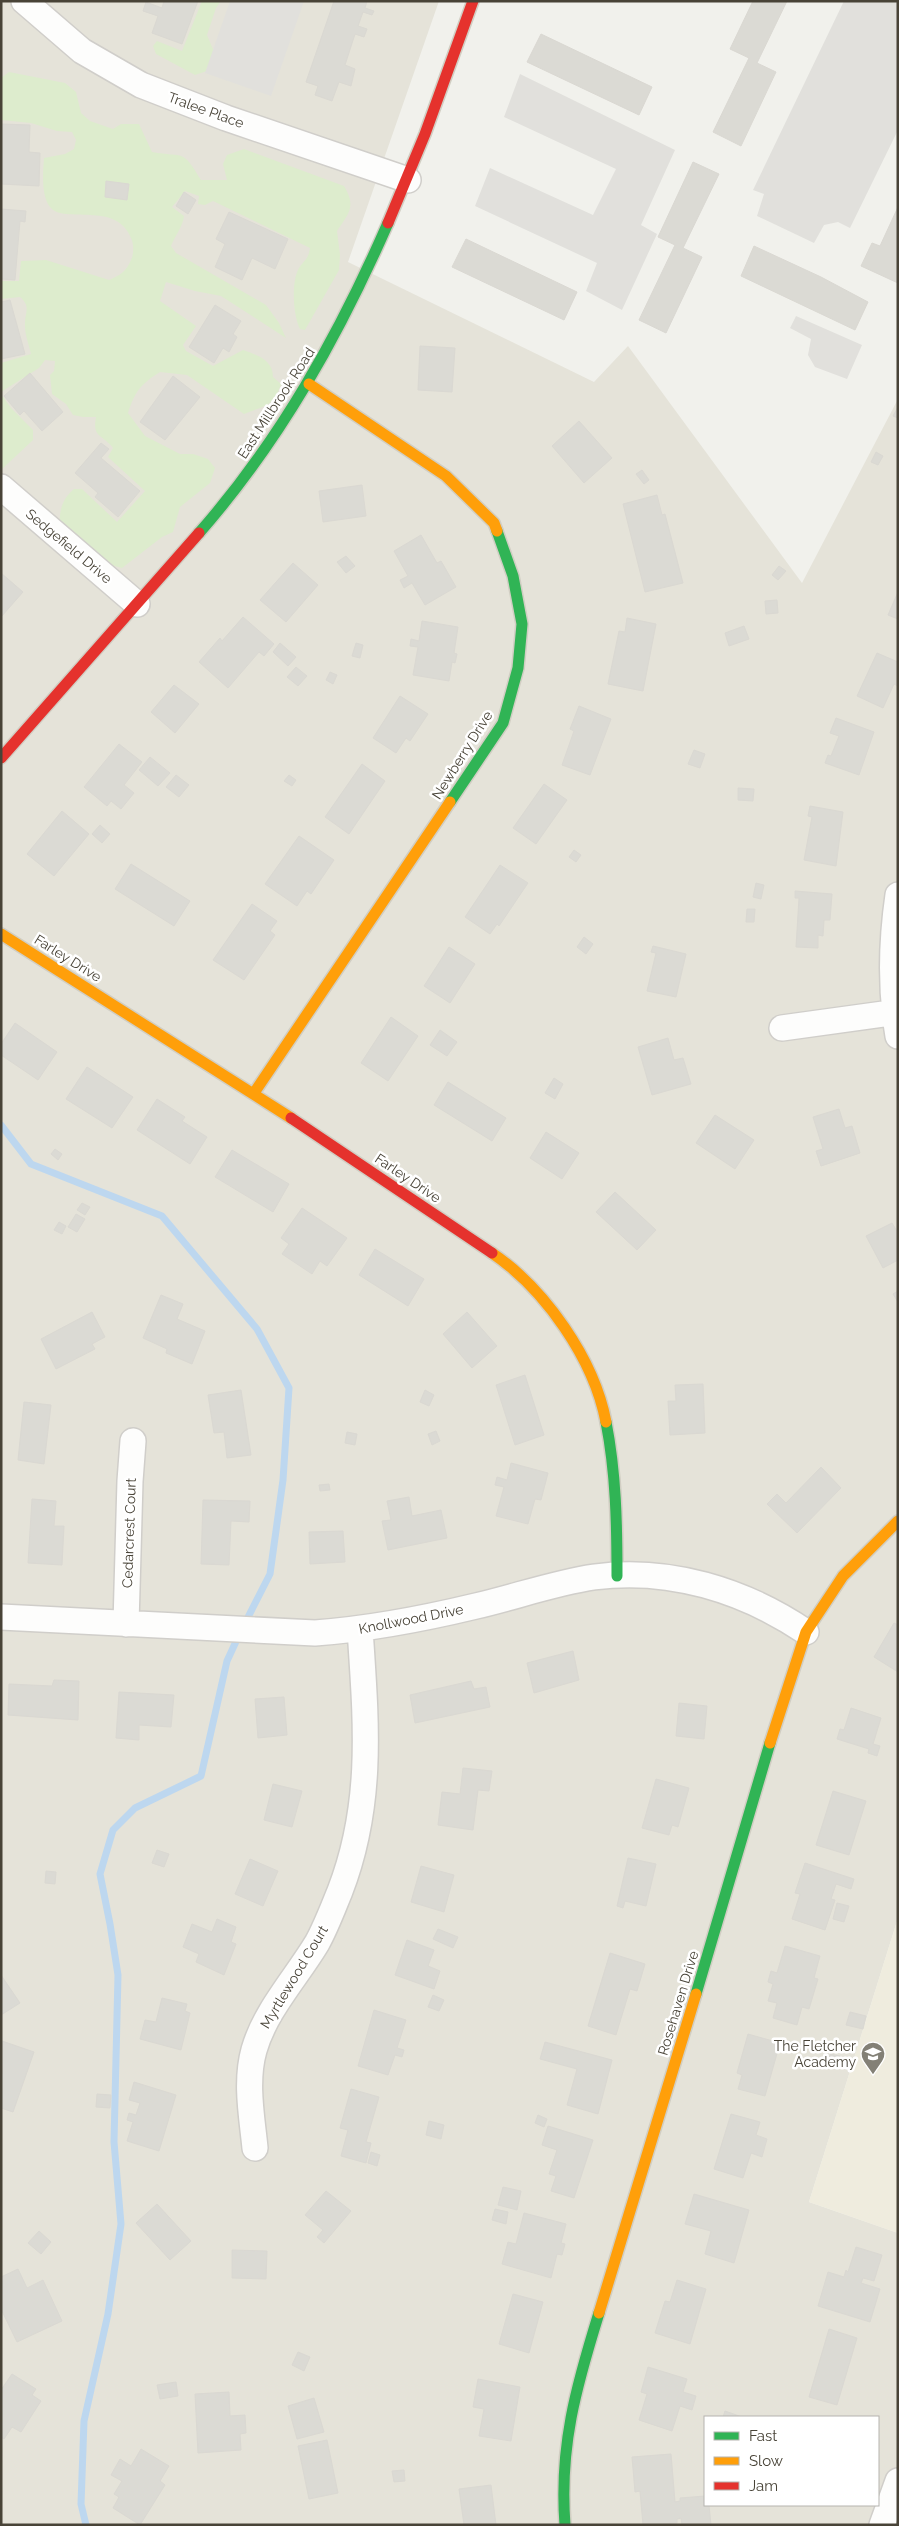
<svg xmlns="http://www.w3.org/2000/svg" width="899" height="2526" font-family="Raleway,sans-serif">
<rect width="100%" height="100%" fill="#f1f1ec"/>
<path fill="#e5e3d9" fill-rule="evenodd" d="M1 1H439L348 262 594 382 628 346 802 583 898 399V1918L809 2202 898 2233V2525H1ZM705 2417H878V2505H705Z"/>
<path fill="#efecde" d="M898 1918V2233L809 2202Z"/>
<path fill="#ddeccd" d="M202 1H221L216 8 207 35 215 54 213 69 195 75 156 54 153 46 157 41 182 51Z
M9 72 65 83 76 92 81 113 90 121 113 129 121 124H139L152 152C185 158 182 148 201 180H227L223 164 227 155 244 149 344 186C357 207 348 214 337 231L340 255 339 270 305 330 300 329C293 316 291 281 299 268 305 259 308 260 310 248L213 201 205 205 198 204 199 196 185 191 172 207 184 216C183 226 175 236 171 246L176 253 266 305 279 323 286 338 221 296 195 291 166 282 160 301 196 326 183 345 186 351 213 366 243 350C257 355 273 360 273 377L281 384C273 408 265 405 244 414L187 375 160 372C141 384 135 391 128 413L145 436 180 454H193L208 459 215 468 210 483 180 507 173 532 162 537 122 568 111 565 60 531C59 513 60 501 74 489H82L117 522 145 491 108 457 113 448C102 434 92 438 96 417H83L73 415 66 404 52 394 50 375 54 371 55 361 45 360 39 368 1 392V363L31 354C29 345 25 335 25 326 24 313 32 307 20 297L1 299V281H19L21 261 46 260 109 280C120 275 126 272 131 260 134 254 134 244 131 238 116 200 64 225 50 207 41 196 43 172 44 158L65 154 74 149 76 140 72 132 57 131 31 123 1 120V78Z
M1 394 11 408 33 430V440L1 470Z"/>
<path fill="#e1e0dc" d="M230 1H304L271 96 205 73Z
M844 1H898V130L850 228 838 222 824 225 814 243 757 216 764 194 753 190Z
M520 74 675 150 641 225 657 234 622 310 586 291 597 263 475 206 490 168 593 215 616 169 504 117Z
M796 316 862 345 847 379 815 367 808 355 811 339 790 328Z"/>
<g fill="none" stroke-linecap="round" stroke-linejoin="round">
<path stroke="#bdd7ef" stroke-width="7" d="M1 1125 31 1164 162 1216 257 1329 289 1388 283 1480 270 1574 244 1625
M86 2525 81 2504 84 2421 108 2314 121 2224 114 2142 118 1975 110 1924 100 1874 113 1830 135 1808 201 1776 227 1661 239 1635"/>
</g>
<path fill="#dbdad4" stroke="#dad8d2" d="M164 1H198L182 44 152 33 158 16 143 11 146 2 162 8Z
M334 1H367L365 8 374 11 372 15 363 12 358 26 367 29 364 37 355 34 345 65 355 69 351 86 339 82 332 101 315 95 318 86 306 82Z
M753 1H787L757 63 776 72 741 146 713 132 749 58 730 49Z
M541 34 652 87 639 115 527 62Z
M1 124 30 125 29 152 40 153 39 186 1 184Z
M693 162 719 174 683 248 702 257 666 333 639 320 675 245 658 237Z
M106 181 129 184 127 200 105 197Z
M184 192 196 200 188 214 176 206Z
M898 207V283L861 266 872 243 880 246Z
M1 209 26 211 25 222 20 221 15 280 1 279Z
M229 212 288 239 275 269 252 258 242 280 215 267 225 244 216 239Z
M466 239 577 292 564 320 452 267Z
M754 246 821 277 868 302 855 330 741 276Z
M10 300 25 354 1 359V302Z
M215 305 241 321 233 334 237 337 229 352 223 348 214 363 189 347Z
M420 346 455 348 452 392 418 390Z
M30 373 63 412 42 431 24 411 20 415 4 396Z
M173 376 200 397 165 440 140 422Z
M898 407V418L893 416Z
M579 421 612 458 584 483 552 446Z
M101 443 109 449 101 458 140 491 118 517 95 497 98 493 75 473Z
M876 452 883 456 878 465 871 462Z
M642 470 649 480 644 484 636 474Z
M362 485 366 516 323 522 319 491Z
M657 495 662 515 665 514 683 583 645 592 623 504Z
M421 535 437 563 441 561 456 587 425 605 412 583 404 588 400 580 408 576 394 551Z
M346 556 355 566 346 573 337 562Z
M293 563 318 585 286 622 260 600Z
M779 566 786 571 778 580 772 575Z
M1 573 23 592 1 617Z
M898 592V619L888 615Z
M777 600 778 613 766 614 765 601Z
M243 617 274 644 264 656 259 652 228 688 199 662 220 638 222 641Z
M627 618 656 624 643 691 608 684 619 631 625 632Z
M422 621 458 627 454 653 457 654 455 663 452 662 449 681 413 675 418 647 410 646 411 639 419 641Z
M744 626 749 639 729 646 725 633Z
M280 643 296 657 288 666 273 652Z
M356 643 363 645 360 658 352 656Z
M877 653 898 662V686L894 684 883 708 857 696Z
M296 667 307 676 298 686 287 677Z
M330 672 337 675 333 684 326 680Z
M174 685 199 704 175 733 151 712Z
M400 696 428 714 410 741 406 738 396 753 373 738Z
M579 706 611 719 590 775 562 765 574 731 570 729Z
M836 718 874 732 859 775 825 763 828 755 831 756 839 736 830 733Z
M119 744 142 762 124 785 134 793 121 809 111 801 107 806 84 787Z
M694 750 705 754 700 768 688 764Z
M150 757 170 773 158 786 139 770Z
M362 764 385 781 349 834 325 817Z
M176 775 189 785 179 797 166 787Z
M289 775 296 780 292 786 284 781Z
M544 784 567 800 536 844 513 828Z
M738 788 754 789 753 801 738 800Z
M810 806 843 812 836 866 804 860 812 817 808 816Z
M62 811 89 834 54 876 27 854Z
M100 825 110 834 102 843 92 834Z
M299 836 334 860 311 894 307 891 297 906 265 884Z
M574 850 581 855 576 862 569 857Z
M131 864 190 901 174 926 115 889Z
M500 865 528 883 499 926 497 924 490 934 465 917Z
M756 883 764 885 761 899 753 897Z
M795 891 832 894 830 920H824L823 936 818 935V948L796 947 799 898H795Z
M252 904 277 921 270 931 275 935 244 980 213 960Z
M747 909H755L754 922H746Z
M584 937 593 944 586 954 577 947Z
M653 946 686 954 676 997 647 991 656 953 651 952Z
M449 947 475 964 450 1003 424 986Z
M391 1017 418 1036 388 1081 361 1063Z
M15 1023 57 1052 38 1080 1 1055V1044Z
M440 1030 457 1042 447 1056 430 1045Z
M668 1038 674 1060 683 1058 691 1084 652 1095 638 1047Z
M87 1067 133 1097 112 1128 66 1099Z
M554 1078 563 1084 555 1099 545 1093Z
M448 1082 506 1118 492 1141 434 1105Z
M157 1099 185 1117 182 1121 207 1137 190 1164 137 1130Z
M839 1109 845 1128 852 1126 860 1153 821 1166 816 1151 823 1149 813 1117Z
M715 1115 754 1140 735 1169 696 1143Z
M546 1132 579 1153 562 1179 530 1158Z
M55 1149 62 1154 58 1160 51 1154Z
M232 1150 289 1184 273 1212 215 1177Z
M615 1192 656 1230 637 1250 596 1212Z
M82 1203 90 1207 85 1215 77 1210Z
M302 1208 347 1238 327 1266 320 1261 312 1274 282 1254 289 1244 281 1238Z
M76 1214 85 1219 77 1232 68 1227Z
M59 1222 66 1226 62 1234 54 1230Z
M892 1223 898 1233V1260L883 1268 866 1236Z
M375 1249 424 1279 408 1306 359 1275Z
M898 1291V1302L893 1294Z
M161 1295 183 1304 177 1319 205 1331 192 1364 166 1353 167 1349 143 1338Z
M92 1312 105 1337 92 1344 95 1349 56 1369 41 1339Z
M467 1312 497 1346 472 1368 443 1334Z
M525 1375 544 1435 515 1445 496 1385Z
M703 1384 705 1433 670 1435 668 1401H676L675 1385Z
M241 1390 251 1455 227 1458 224 1432 214 1433 208 1395Z
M425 1390 434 1395 429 1406 420 1402Z
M24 1402 51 1405 44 1464 18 1460Z
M436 1431 440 1441 432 1445 428 1434Z
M347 1432 357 1434 355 1445 345 1443Z
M511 1463 548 1473 541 1500 535 1499 528 1524 496 1516 504 1487 495 1485 497 1477 507 1480Z
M821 1467 841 1488 797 1533 767 1504 777 1494 786 1503Z
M329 1484 330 1490 320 1491 319 1485Z
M409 1497 412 1516 441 1510 447 1538 388 1550 382 1521 391 1520 387 1501Z
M32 1499 56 1501 54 1526H64L62 1565 28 1563Z
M203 1500 250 1501 249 1522 231 1521 229 1565 201 1564Z
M343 1531 345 1562 310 1564 309 1532Z
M894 1623 898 1625V1672L874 1657Z
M573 1651 579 1680 534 1693 527 1663Z
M54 1680 79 1681 78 1720 8 1715 9 1684 52 1686Z
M471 1681 474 1689 486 1687 490 1707 415 1723 410 1695Z
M119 1692 174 1695 171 1727 139 1725V1740L116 1738Z
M284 1697 287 1735 258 1738 255 1699Z
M679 1703 707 1706 704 1739 676 1736Z
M851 1708 881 1718 873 1744 880 1746 877 1756 868 1753 869 1749 837 1739 840 1729 844 1730Z
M463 1768 492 1771 489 1791 478 1790 473 1830 438 1825 442 1792 460 1794Z
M656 1779 689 1788 678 1827 672 1825 669 1835 642 1828Z
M273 1784 302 1791 292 1827 264 1820Z
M833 1791 866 1801 849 1855 816 1845Z
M157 1850 169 1854 164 1867 152 1863Z
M628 1858 656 1864 646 1906 625 1901 623 1908 617 1906Z
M250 1859 278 1871 263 1906 235 1894Z
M805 1863 854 1879 851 1889 836 1884 831 1899 835 1900 825 1930 792 1919 800 1894 795 1893Z
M421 1866 454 1875 444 1912 411 1902Z
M46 1871 56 1872 55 1884 45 1883Z
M837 1903 849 1906 844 1922 833 1919Z
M217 1919 236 1927 231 1942 236 1944 224 1975 196 1962 199 1954 183 1947 192 1924 212 1932Z
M438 1929 458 1937 453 1948 433 1939Z
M407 1940 434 1950 428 1966 440 1971 434 1989 395 1975Z
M785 1946 820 1956 814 1978 818 1979 809 2009 802 2007 797 2025 773 2018 777 2003 768 2001 773 1984 768 1982 769 1978 771 1971 777 1973Z
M610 1953 645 1964 637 1991 630 1989 616 2035 588 2026Z
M1 1975 20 2003 1 2015Z
M433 1995 444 2000 439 2011 428 2007Z
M162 1998 187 2004 185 2011 190 2013 181 2050 140 2039 145 2020 156 2022Z
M374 2010 406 2020 397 2048 404 2050 402 2057 395 2055 388 2075 358 2066Z
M850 2012 866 2016 863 2029 846 2025Z
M748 2034 780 2043 765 2096 738 2089 742 2075 737 2073Z
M2 2041 34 2052 13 2112 1 2108Z
M545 2042 612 2060 598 2114 567 2105 577 2069 540 2059Z
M830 2054 840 2056 838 2066 828 2064Z
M134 2082 176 2095 159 2151 127 2141 133 2122 127 2120 129 2113 136 2115 140 2103 129 2100Z
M351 2089 379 2097 366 2142 371 2143 366 2163 341 2156 348 2130 340 2128Z
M97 2094 111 2095 110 2108 96 2107Z
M731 2114 760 2122 756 2135 767 2139 762 2157 751 2153 743 2178 714 2169Z
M538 2115 547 2119 544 2127 535 2123Z
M429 2121 444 2125 441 2139 426 2135Z
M548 2126 593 2140 574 2198 551 2191 556 2176 549 2174 557 2150 542 2145Z
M371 2152 380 2155 377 2166 368 2163Z
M503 2187 521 2191 517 2210 498 2205Z
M326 2191 351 2211 324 2243 317 2237 323 2230 305 2215Z
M694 2194 749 2210 734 2263 705 2254 711 2231 685 2224Z
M157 2204 191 2241 170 2260 136 2223Z
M495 2209 508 2212 506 2224 492 2220Z
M524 2213 566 2224 561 2243 565 2244 562 2255 557 2254 551 2278 502 2264 508 2242 516 2244Z
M39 2231 51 2242 41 2254 28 2243Z
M856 2247 882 2255 874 2281 863 2278 861 2283 880 2289 870 2322 818 2306 828 2272 844 2277 846 2270 848 2272Z
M232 2250 267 2251 266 2279 232 2278Z
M18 2269 27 2288 43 2280 62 2321 17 2342 1 2309V2277Z
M677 2280 706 2289 690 2344 655 2333 665 2301 670 2302Z
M513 2294 543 2302 529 2353 499 2344Z
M829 2329 857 2338 837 2405 809 2397Z
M298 2352 310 2357 304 2371 292 2365Z
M648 2367 687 2379 683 2392 696 2396 692 2410 680 2406 672 2431 639 2420 647 2394 641 2392Z
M12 2374 36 2389 32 2395 41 2401 21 2432 12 2427 4 2439 1 2437V2390Z
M478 2379 520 2387 511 2441 479 2436 484 2409 473 2407Z
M176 2382 178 2396 160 2399 157 2385Z
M229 2392 230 2416 245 2415 246 2433 240 2434 241 2450 198 2453 195 2394Z
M314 2398 324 2432 297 2439 288 2406Z
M725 2411 742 2417H723Z
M327 2440 338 2493 309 2499 298 2446Z
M141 2449 169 2466 160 2481 165 2485 140 2525 113 2508 119 2497 114 2494 122 2481 111 2475 120 2459 131 2466Z
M671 2454 675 2502 680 2501V2498L705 2496V2505H709L711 2525H682L681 2518 677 2519V2523L643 2525 640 2491 635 2492 632 2457Z
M404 2470 405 2481 394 2482 392 2471Z
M491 2485 496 2525H464L459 2489Z"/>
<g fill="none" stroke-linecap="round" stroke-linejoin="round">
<defs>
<path id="street" d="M24 1 82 51 141 85 226 118 408 180
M1 487 137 604
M898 895C891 943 890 988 898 1036
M782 1028 898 1012
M1 1617 315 1633C370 1629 422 1619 476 1606 515 1597 554 1583 594 1577 669 1567 744 1590 806 1632
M126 1624 130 1481 133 1441
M255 2148C252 2117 245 2082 254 2050 265 2011 296 1978 317 1943 326 1927 333 1908 340 1891 374 1803 366 1721 360 1629
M882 2525 898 2481"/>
<path id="fast" d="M199 533C280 441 339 335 388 223
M450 802 503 723 518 668 522 624 513 576 497 531
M606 1422C616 1473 617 1524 617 1576
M696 1994 770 1743
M565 2525C559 2447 576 2387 599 2313"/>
<path id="slow" d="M309 384 446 476 494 523 497 531
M1 934 291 1118
M254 1093 450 802
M492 1253C545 1289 594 1359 606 1422
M770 1743 806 1632 843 1576 898 1521
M599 2313 696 1994"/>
<path id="jam" d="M388 223 425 134 473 1
M1 758 199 533
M291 1118 492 1253"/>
</defs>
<use href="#street" stroke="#d0ceca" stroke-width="28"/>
<use href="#fast" stroke="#d1cec3" stroke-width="14"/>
<use href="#slow" stroke="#d1cec3" stroke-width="14"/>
<use href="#jam" stroke="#d1cec3" stroke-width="14"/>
<use href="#street" stroke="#fdfdfc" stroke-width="25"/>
<use href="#fast" stroke="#30b455" stroke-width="11"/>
<use href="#slow" stroke="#ff9f0a" stroke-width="11"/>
<use href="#jam" stroke="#e5322d" stroke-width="11"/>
</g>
<defs>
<symbol id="school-pin" viewBox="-11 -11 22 30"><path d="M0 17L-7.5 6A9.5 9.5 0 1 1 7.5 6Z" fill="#838076" stroke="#fff"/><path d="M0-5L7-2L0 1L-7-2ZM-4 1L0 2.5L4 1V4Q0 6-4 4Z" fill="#fff"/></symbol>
</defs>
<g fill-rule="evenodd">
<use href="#school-pin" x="859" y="2040" width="28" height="38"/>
</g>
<g text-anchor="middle" stroke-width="5" stroke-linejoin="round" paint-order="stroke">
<g font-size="14" fill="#484337" stroke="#fff">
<text transform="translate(206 110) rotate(20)" y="5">Tralee Place</text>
<text transform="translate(276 403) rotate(-57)" y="5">East Millbrook Road</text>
<text transform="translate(69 546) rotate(40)" y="5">Sedgefield Drive</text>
<text transform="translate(462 755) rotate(-58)" y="5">Newberry Drive</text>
<text transform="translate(68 958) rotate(32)" y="5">Farley Drive</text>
<text transform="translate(408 1178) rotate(34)" y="5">Farley Drive</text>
<text transform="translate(129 1533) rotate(-88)" y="5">Cedarcrest Court</text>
<text transform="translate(411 1619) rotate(-11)" y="5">Knollwood Drive</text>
<text transform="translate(294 1977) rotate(-59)" y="5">Myrtlewood Court</text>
<text transform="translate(678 2003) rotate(-73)" y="5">Rosehaven Drive</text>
</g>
<g font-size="14" fill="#484337" stroke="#fff" text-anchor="end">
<text x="856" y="2051">The Fletcher<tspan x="856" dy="16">Academy</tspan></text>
</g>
</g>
<rect width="899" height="2526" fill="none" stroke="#484337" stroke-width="5"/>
<rect x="704" y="2416" width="175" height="90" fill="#ffffff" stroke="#b6b4af"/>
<rect x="714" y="2432" width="25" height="8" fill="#30b455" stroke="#b6b4af"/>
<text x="749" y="2441" font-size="15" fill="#484337">Fast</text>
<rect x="714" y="2457" width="25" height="8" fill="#ff9f0a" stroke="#b6b4af"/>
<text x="749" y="2466" font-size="15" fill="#484337">Slow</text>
<rect x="714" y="2482" width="25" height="8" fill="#e5322d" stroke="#b6b4af"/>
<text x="749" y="2491" font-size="15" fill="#484337">Jam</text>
</svg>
